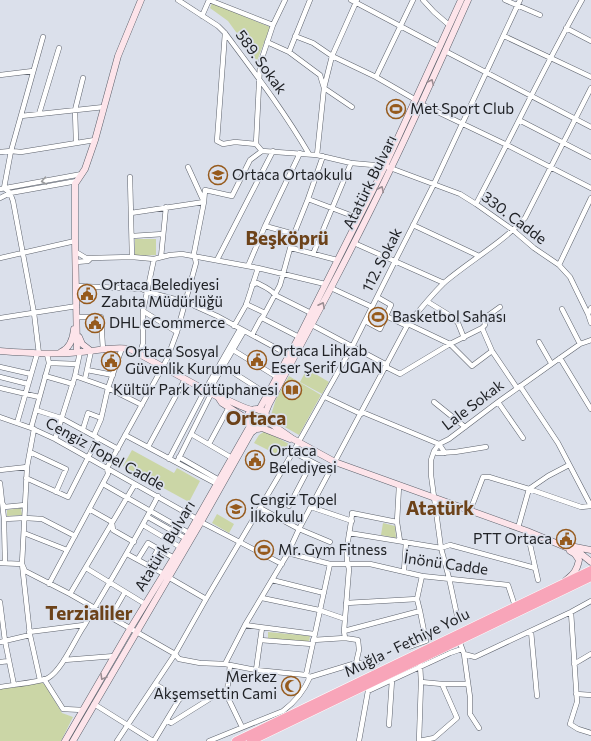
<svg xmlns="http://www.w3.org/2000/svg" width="591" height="741" font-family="Commissioner,sans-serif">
<rect width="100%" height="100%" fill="#dbe0eb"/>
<path fill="#cbd6a6" d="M212 3 270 27 257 61 228 21 210 8Z
M135 239H156V255L135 256Z
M377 308 385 312 378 325 370 321Z
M307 369 329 382 322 394 300 382Z
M289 376 321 395 299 435 276 422 271 415 276 399Z
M252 418a6 6 0 1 1 12 0a6 6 0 1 1-12 0Z
M265 431 289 444 282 457 254 443 259 435Z
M132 450 174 473 177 468 200 481 189 502 123 466Z
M21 508 22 515 7 516V510Z
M217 514 234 524 229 533 212 523Z
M383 523 395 526 396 538 381 535Z
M268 632 310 636 309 643 268 638Z
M38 680 45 685 62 713 73 717 61 741H0V689Z"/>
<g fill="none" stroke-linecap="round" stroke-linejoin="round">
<defs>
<path id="street" d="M178 0 218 26 225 33C254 72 284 111 309 154
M209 0 273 25
M351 0 440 47
M423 0 434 12 449 25
M505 0 540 15
M202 16 209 0
M566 28 591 41
M225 33 217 141 223 144 235 142 256 144
M295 36 313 43 332 56 376 77 416 100
M504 36 591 77
M267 42 289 52 320 75 324 88 352 107
M445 51 591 127
M289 52 310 0
M0 75 33 71
M376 77 413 0
M421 104 507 145 591 188
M39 114 59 48
M21 116 104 107
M519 120 591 157
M76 142 75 110 83 78
M256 144 262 151 317 155 351 163 385 166 460 194 476 204 513 230 534 248 559 265 570 277 588 314 591 323
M256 144 260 64 273 25 285 0
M0 152 11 151 21 152 95 140
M317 155 324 88 332 56 357 0
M130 177 132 257
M0 189 82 174
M0 198 10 193 77 181
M308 199 358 218
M476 204C512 136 544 67 582 0
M131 213 204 202 205 190 232 196 250 160 262 151
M413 225 479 256
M265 226 294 234
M132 236 163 234
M354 243 444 283
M291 248 337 260
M76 252 86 258H91L132 257 154 259 170 255 182 254 258 268 325 284
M313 254 351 163
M161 257 166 207
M0 258 75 241
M217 260 273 151
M76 262 88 261 91 258
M559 265 591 198
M248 266 265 226 300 153
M252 285 257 283C263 286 271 289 275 295L311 313
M77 286 142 289 148 292 186 302 217 316 289 355
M331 288 372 307
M428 302 454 318 458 323 464 338
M246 304 265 313
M562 309 580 344
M143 311 177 332
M588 314 591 308
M386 316 407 326
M77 317H101L103 350
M0 318 77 306
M262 318 299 337
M365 321 380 329 391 305 377 297
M408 324 450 344 472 366 492 351
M312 325 387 365
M234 326 246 305 258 268
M482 328 492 351 517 388
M252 335 260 320 264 315 280 285 294 234 308 199 323 156
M539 342 551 363
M233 350 277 377
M39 354 34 313 13 201 10 193 4 188 11 151 43 37
M140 354 143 343V311L154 259
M560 358 591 409
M49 363 77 364
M223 366 267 394
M0 367 31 374
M386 367 400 374 450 344 482 328 485 325 486 317 500 307
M87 370 113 375
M45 376 73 384
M75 376 106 387 142 405
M0 377 28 384
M85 379 91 351
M0 388 39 397
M325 397 361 414
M434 402 465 427
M498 402 523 438
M36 410 61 418 118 449
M362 412 439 444 449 439 498 402 560 358 580 344 591 340
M0 417 31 428 55 439 197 519
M17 423 37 354
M31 428 49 363 47 354
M34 429 27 467 22 564 30 635 40 680
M83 429 88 413 101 418
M191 434 232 458
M125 435 217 484
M55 439 75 376 80 352
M209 444 229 407
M148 447 185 379
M434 451 437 453 455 452 486 447
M30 452 66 469 56 492
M293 452 330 471
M445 453 439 444 434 451 431 460V475L441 548 449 578 458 620
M179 457 219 480
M169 459 205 390 240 329
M177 462 215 386 214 382 244 331
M0 470 27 467
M26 478 68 497 98 438 94 435 101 419 108 388 122 348
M0 483 4 519 5 563
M103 484 189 533
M399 486 397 522 400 541
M3 504 4 507 25 505
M289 506 312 462
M311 507 352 521
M260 508 299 529 330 542
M89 509 112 522 113 530 134 542
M470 511 483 477H489L529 489 548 476 569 465
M148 517 185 538
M4 519 25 518 42 519 75 536
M201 522 282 564
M143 525 180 547
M518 528 529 489 581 507 591 506 558 443 520 386
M527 531 538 580
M24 533 67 550
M349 533 435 547 441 548 450 545 535 568
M288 553 330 564H370L422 576 508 585 515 606
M127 554 164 574
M138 559 148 543 174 558
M0 563 22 564 25 571 29 573 70 594 175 654 179 659 200 663 225 664 256 670 306 675 310 677 356 663 377 662
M149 565 158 549
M86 568 145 604
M404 571 406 542
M168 577 206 599
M272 580 324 593
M49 584 108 474 107 468 167 359 177 332 196 263 194 253 204 202 188 167
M70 594 135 484
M262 598 319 610 345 619
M417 599 420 611
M0 602 5 641 14 685
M346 603 417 599 422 576
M571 612 577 702 570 724 578 729 591 733
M110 618 125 592
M245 625 314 634
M344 631 349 569C343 552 351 531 352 513L397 522
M531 631 537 696
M29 632 84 625
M345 638 358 640 359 650 356 663
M260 640 312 644
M313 640 345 638 344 631 420 611 426 641 409 647
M459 640 464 654 470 697V714L479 728
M0 642 30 635
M464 654 475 657 571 612 591 601
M64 660 115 656
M0 662 9 661
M225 664 245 625 288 553 299 529 408 324C419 311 432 294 445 282 471 260 502 243 525 218L591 88
M420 664 421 682
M574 664 591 654
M256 670 262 628
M306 675 330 564
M44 679 63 709 83 710
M155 684 180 699
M442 684 457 718 434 738 419 741 421 682 442 684H468
M0 687C10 685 41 682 48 678 62 670 75 639 84 626 109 583 135 541 158 496
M227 692 229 700 242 727
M576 694 591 695
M94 704 153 741
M167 720 171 723 211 698 227 692 230 665
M389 725 392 680
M117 741 175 654 206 599 293 452 352 347 395 261 434 184 520 0
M154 741 183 693H208L211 698
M209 741 283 711C295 702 304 691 310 677
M359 741 368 691 450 653 462 649"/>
<path id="secondary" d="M79 337 82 344 91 351
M0 351C27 353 54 355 81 352 97 351 114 346 130 349L218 397C231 400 241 408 253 410
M61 352C70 348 73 339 74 329
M77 352 75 239V184L85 169 95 140 118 56 141 0
M218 397 222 403 247 419
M247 419a10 10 0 1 1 20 0a10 10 0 1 1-20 0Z
M259 410 299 337 385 166 461 0
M265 414 269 404C311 326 353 248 391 168 418 112 443 56 468 0
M267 418 270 423 293 439 335 462 527 531 580 553 591 562
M262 428 290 439
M570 546 591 550
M566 580C574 574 577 570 579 560L575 554 570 551
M65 741 130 629 189 533 250 426
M73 741 201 522 247 440 251 433 256 429"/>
<path id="highway" d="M236 741 591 570
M251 741 591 577"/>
</defs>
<use href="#street" stroke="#5d626c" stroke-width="5.5"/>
<use href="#secondary" stroke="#5d626c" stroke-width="7"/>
<use href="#highway" stroke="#fff" stroke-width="9"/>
<use href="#street" stroke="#fff" stroke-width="4.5"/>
<use href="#secondary" stroke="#fde4ea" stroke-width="6"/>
<use href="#highway" stroke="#f8a5b9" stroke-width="8"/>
</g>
<defs><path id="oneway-chevron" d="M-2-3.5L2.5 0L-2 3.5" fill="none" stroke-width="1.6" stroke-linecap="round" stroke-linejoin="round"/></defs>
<g stroke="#9a8d92">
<use href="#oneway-chevron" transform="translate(431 82) rotate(-66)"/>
<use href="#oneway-chevron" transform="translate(381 189) rotate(-64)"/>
<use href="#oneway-chevron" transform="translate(322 305) rotate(-63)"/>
<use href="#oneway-chevron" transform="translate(103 677) rotate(120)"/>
</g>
<use stroke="#9b9c9d" href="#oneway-chevron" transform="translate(44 181) rotate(170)"/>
<defs>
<symbol id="stadium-ring" viewBox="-11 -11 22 22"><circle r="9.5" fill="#dbe0eb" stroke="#965a1c" stroke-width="1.5"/><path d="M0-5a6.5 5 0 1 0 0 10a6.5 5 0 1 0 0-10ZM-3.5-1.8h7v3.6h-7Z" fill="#965a1c"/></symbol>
<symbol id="school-ring" viewBox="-11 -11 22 22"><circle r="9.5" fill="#dbe0eb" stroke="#965a1c" stroke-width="1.5"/><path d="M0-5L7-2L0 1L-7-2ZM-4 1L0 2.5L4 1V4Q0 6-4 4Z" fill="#965a1c"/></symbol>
<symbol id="civic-ring" viewBox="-11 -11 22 22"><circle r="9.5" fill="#dbe0eb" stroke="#965a1c" stroke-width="1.5"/><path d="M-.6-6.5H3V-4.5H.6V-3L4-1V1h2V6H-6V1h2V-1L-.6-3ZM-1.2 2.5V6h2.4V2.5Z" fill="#965a1c"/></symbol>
<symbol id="library-ring" viewBox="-11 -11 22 22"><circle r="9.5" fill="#dbe0eb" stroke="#965a1c" stroke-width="1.5"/><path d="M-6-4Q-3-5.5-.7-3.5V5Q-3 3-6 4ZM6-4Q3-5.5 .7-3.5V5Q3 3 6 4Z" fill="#965a1c"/></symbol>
<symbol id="mosque-ring" viewBox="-11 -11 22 22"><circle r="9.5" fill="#dbe0eb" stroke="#965a1c" stroke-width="1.5"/><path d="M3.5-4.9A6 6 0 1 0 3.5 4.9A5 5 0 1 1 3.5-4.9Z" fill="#965a1c"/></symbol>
</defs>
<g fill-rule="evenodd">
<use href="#stadium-ring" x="385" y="98" width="22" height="22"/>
<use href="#school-ring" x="207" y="164" width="22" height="22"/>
<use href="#civic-ring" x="76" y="283" width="22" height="22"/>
<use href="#stadium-ring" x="367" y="306" width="22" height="22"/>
<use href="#civic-ring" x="84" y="312" width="22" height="22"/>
<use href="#civic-ring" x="246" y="349" width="22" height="22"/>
<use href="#civic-ring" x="100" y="350" width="22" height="22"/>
<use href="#library-ring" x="281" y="379" width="22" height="22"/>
<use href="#civic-ring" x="244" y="449" width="22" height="22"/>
<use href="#school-ring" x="225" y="498" width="22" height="22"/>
<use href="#civic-ring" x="555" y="528" width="22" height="22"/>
<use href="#stadium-ring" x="253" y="539" width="22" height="22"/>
<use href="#mosque-ring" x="280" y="675" width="22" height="22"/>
</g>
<g text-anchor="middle" stroke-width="3.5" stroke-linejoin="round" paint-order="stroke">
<g font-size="15" fill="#202226" stroke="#dbe0eb">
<text transform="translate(261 62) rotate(54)" y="5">589. Sokak</text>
<text transform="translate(370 182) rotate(-64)" y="5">Atatürk Bulvarı</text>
<text transform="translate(514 218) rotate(37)" y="5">330. Cadde</text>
<text transform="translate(382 260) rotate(-63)" y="5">112. Sokak</text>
<text transform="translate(473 405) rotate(-37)" y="5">Lale Sokak</text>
<text transform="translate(105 454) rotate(29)" y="5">Cengiz Topel Cadde</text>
<text transform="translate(165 546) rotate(-59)" y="5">Atatürk Bulvarı</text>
<text transform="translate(446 564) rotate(8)" y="5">İnönü Cadde</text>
<text transform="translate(407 643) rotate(-26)" y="5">Muğla - Fethiye Yolu</text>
</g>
<g font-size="15" fill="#202226" stroke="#dbe0eb" text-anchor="start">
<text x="410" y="114">Met Sport Club</text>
<text x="232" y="180">Ortaca Ortaokulu</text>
<text x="101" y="290">Ortaca Belediyesi<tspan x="101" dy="17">Zabıta Müdürlüğü</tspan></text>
<text x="392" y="322">Basketbol Sahası</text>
<text x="109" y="328">DHL eCommerce</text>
<text x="271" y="356">Ortaca Lihkab<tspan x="271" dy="17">Eser Şerif UGAN</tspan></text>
<text x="125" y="357">Ortaca Sosyal<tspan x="125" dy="17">Güvenlik Kurumu</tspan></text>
<text x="278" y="395" text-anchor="end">Kültür Park Kütüphanesi</text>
<text x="269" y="456">Ortaca<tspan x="269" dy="17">Belediyesi</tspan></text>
<text x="250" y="505">Cengiz Topel<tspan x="250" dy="17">İlkokulu</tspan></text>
<text x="552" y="544" text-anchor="end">PTT Ortaca</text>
<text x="278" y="555">Mr. Gym Fitness</text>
<text x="277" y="682" text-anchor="end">Merkez<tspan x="277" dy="17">Akşemsettin Cami</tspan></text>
</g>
<g font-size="19" font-weight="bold" fill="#6c4219" stroke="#dbe0eb">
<text x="287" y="245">Beşköprü</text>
<text x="256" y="425">Ortaca</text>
<text x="440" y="515">Atatürk</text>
<text x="89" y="620">Terzialiler</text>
</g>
</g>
</svg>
